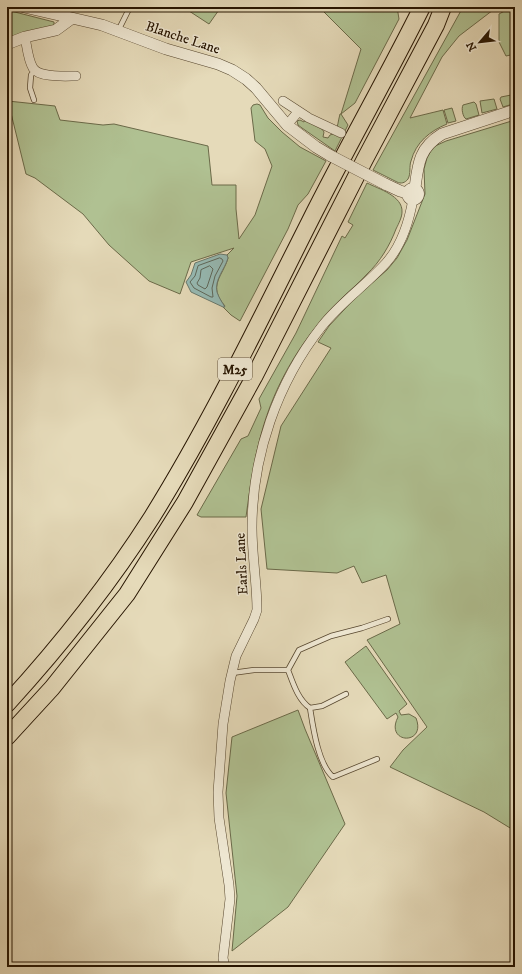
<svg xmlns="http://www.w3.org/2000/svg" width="522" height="974" font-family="'IM FELL DW Pica',serif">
<rect width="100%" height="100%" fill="#e5dab9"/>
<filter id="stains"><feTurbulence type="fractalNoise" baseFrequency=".005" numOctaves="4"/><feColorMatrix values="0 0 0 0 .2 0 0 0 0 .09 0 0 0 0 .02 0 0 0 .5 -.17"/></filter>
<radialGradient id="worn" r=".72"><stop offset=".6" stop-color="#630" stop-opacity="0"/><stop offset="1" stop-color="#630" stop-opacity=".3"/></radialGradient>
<path fill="#b0c192" stroke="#6b6a49" d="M187 7H221L209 24 186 9Z
M319 7H397L399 19 355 103 341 114 348 125 335 151 302 128 298 125 297 121 300 120 304 122 305 120 322 129 324 132 323 137 328 138 330 135 335 133C338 127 338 121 340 114H341L361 49Z
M463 7H497L459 36 442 57 410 118 443 110 447 124C430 131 416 142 411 161 409 166 411 174 408 179 405 183 401 184 397 182L373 170Z
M512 7H515V54L506 56 499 42V14Z
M7 10 54 22V25L7 40Z
M511 95 513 104 503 107 500 99 501 97Z
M494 99 497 109 482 113 480 101Z
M8 101 55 106 60 120 103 125 114 124 208 146 212 185H236V209L239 239 255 215 272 166 265 149 255 141 251 108 253 105 257 104 260 105 268 118 282 132 300 147 326 161 308 194 298 205 288 229 240 321 231 315 223 307 225 306C207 286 223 276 228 258L227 255 234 248 191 262 180 294 149 281 109 245 83 214 35 178 26 174Z
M474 102 476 104 479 115 466 119C463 117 461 109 463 105Z
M452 108 456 121 448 123 444 110Z
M515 120V831L484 812 390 767 403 750 427 727 367 640 400 624 386 575 362 583 354 566 337 573 267 569 261 509 281 426 331 348 318 342 329 326 356 297 387 270 397 258 407 240 425 194 424 169 427 158 433 147 446 141Z
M367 183C379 189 403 196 402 212 402 217 399 223 396 229 390 245 380 262 367 274 358 284 348 292 339 301 322 319 306 338 294 358 262 410 254 457 246 517H201L197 515 241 439 248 436 261 408 259 399 296 333 342 236 345 238 353 225 348 222Z
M366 646 407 704 399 711 401 715 409 714 416 718C427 746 384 744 398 717L396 713 387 719 345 662Z
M298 710 305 729 345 824 288 907 232 951 237 896 226 793 232 737Z"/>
<path fill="#96bab4" stroke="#69786c" d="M220 254 227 255 228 258C225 269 214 280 217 292 219 298 222 302 225 307H223L191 292 186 282 191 275 195 263Z"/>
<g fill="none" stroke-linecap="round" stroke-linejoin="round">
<path stroke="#5e675a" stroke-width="1" d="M220 258 222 259 223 261 215 276 212 288 213 297H211L194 288 190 282 195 276 198 266Z
M210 266 213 269 207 287 205 289 198 285 197 283 200 278 201 270Z"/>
<defs>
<path id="service" d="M118 31 130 7
M34 100 30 88 31 75 35 70
M288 670C293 683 298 700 310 708L322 706 346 694
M232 673 254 670H288L299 650 331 636 362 628 388 619
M310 708C313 727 318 764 333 777L377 759"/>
<path id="minor" d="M25 37C27 47 28 60 33 68 39 78 66 76 76 76
M283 101 309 118 341 133
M287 125 298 112
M225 967 223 958 230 899 229 885 219 818 218 792 223 724 230 681 236 656 254 619 257 610C257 583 252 556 252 528 252 456 277 383 322 326 341 302 366 285 386 263 402 245 409 222 413 199"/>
<path id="tertiary" d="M24 7 102 25 166 49 218 64 232 70 246 79 256 88 287 125 316 147 331 156
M7 44 25 37 56 30 71 19
M385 184 400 191 407 193
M415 188C418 164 419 148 442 134L515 110
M407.5 194a5.5 5.5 0 1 1 11 0a5.5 5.5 0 1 1-11 0Z"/>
<path id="motorway" d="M7 704C60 646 110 583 152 517 211 422 260 320 310 221 346 149 386 79 422 7
M7 737 52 688 127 594 185 502 254 377 365 159 436 25 443 7"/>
</defs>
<use href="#service" stroke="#56462e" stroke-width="6"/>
<use href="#minor" stroke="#56462e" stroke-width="10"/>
<use href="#tertiary" stroke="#56462e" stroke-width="12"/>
<use href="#motorway" stroke="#261400" stroke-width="18"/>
<use href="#service" stroke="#eee7d2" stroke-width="4.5"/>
<use href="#minor" stroke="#eee7d2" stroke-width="9"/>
<use href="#tertiary" stroke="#eee7d2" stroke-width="11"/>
<use href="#motorway" stroke="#e5dab9" stroke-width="16"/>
<defs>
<path id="tertiary-bridge" d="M331 156 385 184"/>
</defs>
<use href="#tertiary-bridge" stroke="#56462e" stroke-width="12" stroke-linecap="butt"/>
<use href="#tertiary-bridge" stroke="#eee7d2" stroke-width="11"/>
</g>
<g text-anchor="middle" stroke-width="3" stroke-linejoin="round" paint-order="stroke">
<rect fill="#eee7d2" stroke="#62533f" stroke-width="1" x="218" y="358" width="34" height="22" rx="3"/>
<g font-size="13" font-weight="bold" fill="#261400">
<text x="235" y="374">M25</text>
</g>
<g font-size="14" fill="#261400" stroke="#eee7d2">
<text transform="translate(183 37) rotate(18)" y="5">Blanche Lane</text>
<text transform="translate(241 564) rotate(-93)" y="5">Earls Lane</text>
</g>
</g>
<rect width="522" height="974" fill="none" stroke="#e5dab9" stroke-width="24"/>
<rect x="8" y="8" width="506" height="958" fill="none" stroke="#261400" stroke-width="2"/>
<rect x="12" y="12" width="498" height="950" fill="none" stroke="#261400"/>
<g transform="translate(480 42) rotate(242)" stroke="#eee7d2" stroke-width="3" paint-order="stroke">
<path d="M0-3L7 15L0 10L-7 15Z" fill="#261400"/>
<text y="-6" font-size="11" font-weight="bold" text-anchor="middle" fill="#261400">N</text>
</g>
<rect width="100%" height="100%" filter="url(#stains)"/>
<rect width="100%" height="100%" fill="url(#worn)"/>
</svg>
